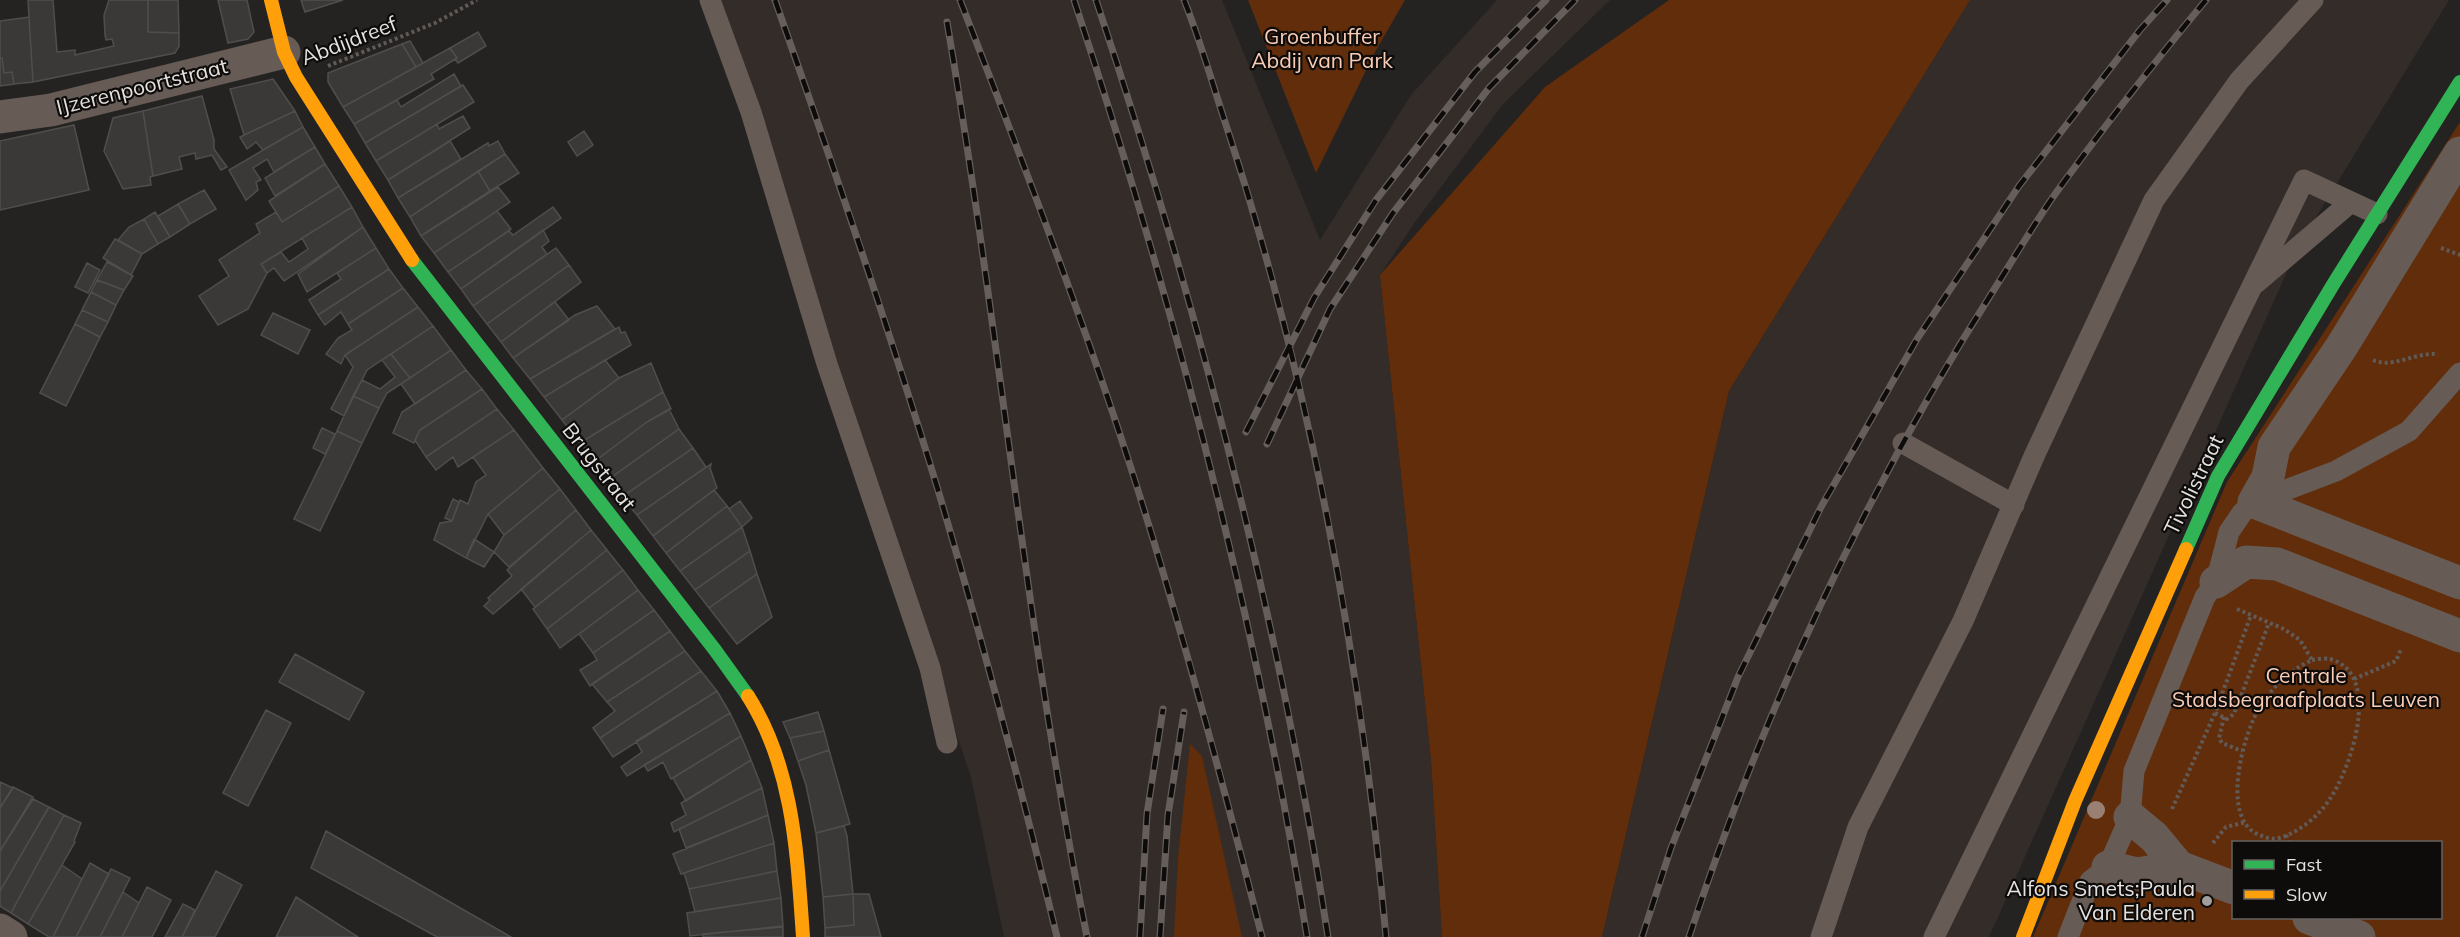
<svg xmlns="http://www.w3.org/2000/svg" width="2460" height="937" font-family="Mulish,sans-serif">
<rect width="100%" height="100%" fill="#252321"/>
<path fill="#342c28" d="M709 0H1222L1320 240 1411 95 1497 0H1610L1503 104 1415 222 1380 275 1431 760 1442 937H1004L971 777Z
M1970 0H2449L2299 245 1989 937H1602L1729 391Z"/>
<path fill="#622d0a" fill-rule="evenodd" d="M1248 0H1405L1375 52 1316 173Z
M1669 0H1970L1729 391 1602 937H1442L1431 760 1380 275 1545 87Z
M2460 122V937H2033L2227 482ZM2234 842H2440V918H2234Z
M1190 744 1202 756 1242 937H1174L1178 858Z"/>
<path fill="#3b3938" stroke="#504e4d" stroke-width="1.5" d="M28 0H53L57 52 75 50V55L114 46 112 39 106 40 105 35 104 15 109 0H148V32L179 33V46L175 53 33 82Z
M148 0H178L179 33 148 32Z
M218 0H247L254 32 248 39 228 43Z
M301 0H343L305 12Z
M29 17 33 82 14 84 12 72 4 73 2 58H0V21Z
M478 32 486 46 458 63 455 59 457 58 450 48Z
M410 41 423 63 416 67 402 44Z
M402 44 416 67 343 107 328 82V73Z
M450 48 457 58 431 74 434 79 354 124 343 107Z
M0 58H2L4 73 12 72 14 84 0 86Z
M454 74 461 86 365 143 354 124 397 100 401 107Z
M273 79 295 111 244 135 230 89Z
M463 85 474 102 376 161 365 143Z
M202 96 214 140V149L227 167 221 170 212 155 196 159 195 153 179 157 182 169 153 176 143 111Z
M143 111 153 176 150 177 151 185 123 189 104 151 113 118Z
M295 111 303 127 263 150 256 142 247 149 240 137Z
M463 116 470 128 388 180 376 161 437 124 439 129Z
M74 125 89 190 0 210V141Z
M303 127 315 147 274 172 267 159 253 168 261 180 256 182 258 190 246 200 229 170Z
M584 131 593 145 577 156 568 142Z
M450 141 461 159 398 198 388 180Z
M498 141 505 154 410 217 398 198 488 143 489 146Z
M315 147 325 164 275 196 265 178Z
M505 154 519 173 490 191 478 171Z
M325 164 339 186 282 222 269 201Z
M478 171 490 191 421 236 410 217Z
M339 186 352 207 261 264 267 273 248 309 218 325 199 296 229 276 219 260 260 233 256 224 276 212 282 222Z
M498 187 510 202 434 253 421 236Z
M204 190 216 209 190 224 178 204Z
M178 204 190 224 170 237 158 216Z
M352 207 363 227 284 281 274 268 267 273 261 264 281 252 289 262 308 249 302 238Z
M553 207 561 218 461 289 448 272 509 231 513 235Z
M497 211 511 229 448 272 434 253Z
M155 212 170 237 158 244 144 219Z
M144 219 158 244 142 254 118 240 129 227Z
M363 227 376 248 307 292 298 274Z
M543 230 549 241 542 247 547 254 473 306 461 289Z
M115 239 142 254 131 275 103 258Z
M376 248 389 269 318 315 309 300 341 279 337 273Z
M556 248 569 265 487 324 473 306Z
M107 262 133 276 124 290 97 280Z
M87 263 100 270 88 293 75 287Z
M569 265 581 282 501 342 487 324Z
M389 269 403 288 348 324 341 312 325 325 318 315Z
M97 280 124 290 116 305 91 292Z
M403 288 418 307 345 355 341 364 326 354 338 338 352 330 348 324Z
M91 292 116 305 108 322 82 310Z
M555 302 569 320 513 358 501 342Z
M597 306 615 329 530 379 513 358 575 315Z
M418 307 433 326 367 370 344 416 331 409 353 367 345 355Z
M82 310 108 322 100 337 75 324Z
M273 313 310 330 298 354 261 335Z
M75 324 100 337 66 406 40 393Z
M433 326 451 350 410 378 391 354Z
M619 327 621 333 625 332 631 345 544 397 530 379Z
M451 350 466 370 415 404 401 384Z
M391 354 410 378 387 393 379 408 353 396 362 380 380 389 395 377 382 360Z
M605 360 619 378 562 420 544 397Z
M651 363 663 392 580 443 562 420 619 378Z
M466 370 482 389 420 430 414 443 393 433 402 412Z
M482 389 497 409 426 457 415 440 420 430Z
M663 392 671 409 647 422 595 461 580 443Z
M353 396 379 408 362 443 337 431Z
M497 409 514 430 458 467 453 457 436 470 426 457Z
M669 409 679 429 609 479 595 461 647 422Z
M322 428 335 434 325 454 313 448Z
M679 429 693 448 622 497 609 479Z
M514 430 543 468 488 514 466 558 434 540 440 523 452 521 460 500 468 504 476 482 486 475 473 457Z
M337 431 362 443 320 531 294 519Z
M693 448 706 467 637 515 622 497Z
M711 464 710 468 717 488 653 536 637 515Z
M543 468 560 489 504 535 488 514Z
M560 489 576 510 509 567 494 552 504 535Z
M714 490 727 506 666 553 653 536Z
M453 499 459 502 452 521 445 518Z
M740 501 752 518 742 527 729 509Z
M727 506 742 527 680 571 666 553Z
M576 510 591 530 493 614 484 606 490 600 488 598 512 576 507 570Z
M742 527 750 551 695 590 680 571Z
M591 530 607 550 535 607 521 589Z
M474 539 494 552 484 567 466 558Z
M607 550 623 570 547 629 533 609Z
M750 551 757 574 709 608 695 590Z
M623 570 638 590 560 648 547 629Z
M757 574 772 617 737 644 709 608Z
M638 590 654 610 593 653 579 634Z
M654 610 670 631 590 686 580 670 597 660 593 653Z
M670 631 685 651 607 702 592 684Z
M685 651 701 671 600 738 593 728 615 711 607 702Z
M295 654 364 692 349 720 279 682Z
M701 671 717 691 613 757 600 738Z
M717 691 730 713 627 776 621 767 642 752 636 741Z
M266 710 291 723 248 806 223 793Z
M818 712 824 731 790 738 783 722Z
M730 713 741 736 671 779 663 762 648 771 644 765Z
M824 731 829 750 798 761 790 738Z
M741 736 751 760 686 801 673 778Z
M829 750 850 824 816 833 806 785 798 761Z
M751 760 762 788 674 832 671 823 686 815 681 803Z
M0 782 13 788 0 808Z
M13 787 33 797 0 851V808Z
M762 788 768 815 686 848 679 829Z
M33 799 49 807 0 891V851Z
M49 807 64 815 11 913 0 906V891Z
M64 815 81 823 74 841 75 842 28 924 11 913Z
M768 815 774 843 681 874 673 854Z
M844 826 847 836 853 894 823 897 816 833Z
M326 831 511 937H437L311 868Z
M774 843 777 871 689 889 684 873Z
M90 863 109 874 76 937H53Z
M62 865 82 879 53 937H49L28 924Z
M111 869 130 878 100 937H76Z
M216 871 242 885 215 937H182Z
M777 871 781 898 695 912 689 889Z
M147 887 171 900 152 937H122Z
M123 892 139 903 122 937H100Z
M853 894 854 925 825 928 823 897Z
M853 894H869L881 937H825V928L854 925Z
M296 897 358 937H276Z
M781 898 783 926 690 936 687 913Z
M183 904 195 910 182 937H165Z
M783 927V937H703V934Z"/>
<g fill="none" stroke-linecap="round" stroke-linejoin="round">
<path stroke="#615a57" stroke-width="4" stroke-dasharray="3 3" stroke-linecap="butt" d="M328 66 435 23 477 0
M2441 248 2460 255
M2373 360C2393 369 2415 352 2438 354
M2237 609 2284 629 2300 640 2312 660C2288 671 2271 688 2257 712 2243 738 2221 816 2257 834 2264 837 2271 840 2279 838 2298 833 2319 816 2329 800 2350 771 2384 674 2330 659 2325 658 2318 659 2312 660
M2354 679 2396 661 2401 649
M2215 713 2227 719 2234 714 2269 623
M2224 717 2219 738 2222 743 2242 751
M2172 809 2215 713 2251 615
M2286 835 2289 842
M2213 843 2226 827 2246 822"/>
<path stroke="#665b55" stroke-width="21" d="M710 0 751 112 827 364 930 668 947 743
M2256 283 2351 202
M1903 443 2014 505
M1821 937 1858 827 1963 621 2035 454 2154 200 2239 81 2313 0
M1934 937 2304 180 2377 214
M2068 937 2090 881 2108 867 2130 817 2134 771 2205 597 2216 582 2229 532 2242 513 2254 502 2336 471 2409 431 2460 373"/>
<path stroke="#665b55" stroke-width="33" d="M0 117 51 110 284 52
M2460 153 2342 346 2274 447 2268 477 2254 502 2460 583
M2216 582 2246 562 2277 564 2460 636
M2130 817 2154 837 2179 867 2234 888
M2108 867 2137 874 2179 867
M2309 918 2359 937
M0 930 11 937"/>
<path stroke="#30b455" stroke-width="14" d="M412 260 715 650 748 696
M2186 549 2218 476 2334 283 2460 82"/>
<path stroke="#ff9f0a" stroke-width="14" d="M271 0 284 52 296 77 412 260
M748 696C794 769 797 854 803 937
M2023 937 2075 801 2186 549"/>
<defs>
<path id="rail" d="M775 0C832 162 888 325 938 490 982 638 1021 787 1057 937
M960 0C1020 154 1079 308 1130 465 1180 621 1222 779 1262 937
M1074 0C1175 305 1256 619 1307 937
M1096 0C1198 305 1279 619 1328 937
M1184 0C1201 42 1213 86 1227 128 1313 391 1361 663 1386 937
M947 22C999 326 1026 634 1087 937
M1246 432 1314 298 1376 200 1475 72 1546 0
M1267 444 1330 309 1393 213 1489 88 1575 0
M1140 937 1147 814 1163 709
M1160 937 1168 815 1184 712
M1642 937 1671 848 1738 677 1821 507 1917 339 2019 186 2140 30 2167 0
M1689 937C1764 709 1866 490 1995 288 2014 258 2033 226 2053 197 2102 129 2153 64 2206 0"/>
</defs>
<use href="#rail" stroke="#655e5b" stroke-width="7"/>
<use href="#rail" stroke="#0e0c0b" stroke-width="4.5" stroke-dasharray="14" stroke-linecap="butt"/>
</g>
<circle fill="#9a8072" cx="2096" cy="810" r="9"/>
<circle fill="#a19e9c" stroke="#0e0c0b" stroke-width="2" cx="2207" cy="901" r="6"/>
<g text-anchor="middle" stroke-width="4.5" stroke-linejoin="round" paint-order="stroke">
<g font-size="21" fill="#f9ccb5" stroke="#0e0c0b">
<text x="1322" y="44">Groenbuffer<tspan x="1322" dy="24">Abdij van Park</tspan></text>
<text x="2306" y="683">Centrale<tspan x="2306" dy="24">Stadsbegraafplaats Leuven</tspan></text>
</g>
<g font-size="21" fill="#e4e1df" stroke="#0e0c0b">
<text transform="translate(349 41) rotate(-21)" y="7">Abdijdreef</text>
<text transform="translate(142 87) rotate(-14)" y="7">IJzerenpoortstraat</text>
<text transform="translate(599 467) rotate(52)" y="7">Brugstraat</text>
<text transform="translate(2194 485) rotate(-64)" y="7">Tivolistraat</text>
</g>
<g font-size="21" fill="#e4e1df" stroke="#0e0c0b" text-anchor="end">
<text x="2195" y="896">Alfons Smets;Paula<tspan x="2195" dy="24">Van Elderen</tspan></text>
</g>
</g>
<rect x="2232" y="841" width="210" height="78" fill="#0e0c0b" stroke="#646160" stroke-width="1.5"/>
<rect x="2244" y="860" width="30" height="9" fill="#30b455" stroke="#646160" stroke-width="1.5"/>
<text x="2286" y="871" font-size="18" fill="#e4e1df">Fast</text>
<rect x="2244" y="890" width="30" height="9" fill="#ff9f0a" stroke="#646160" stroke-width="1.5"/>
<text x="2286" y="901" font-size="18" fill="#e4e1df">Slow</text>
</svg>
